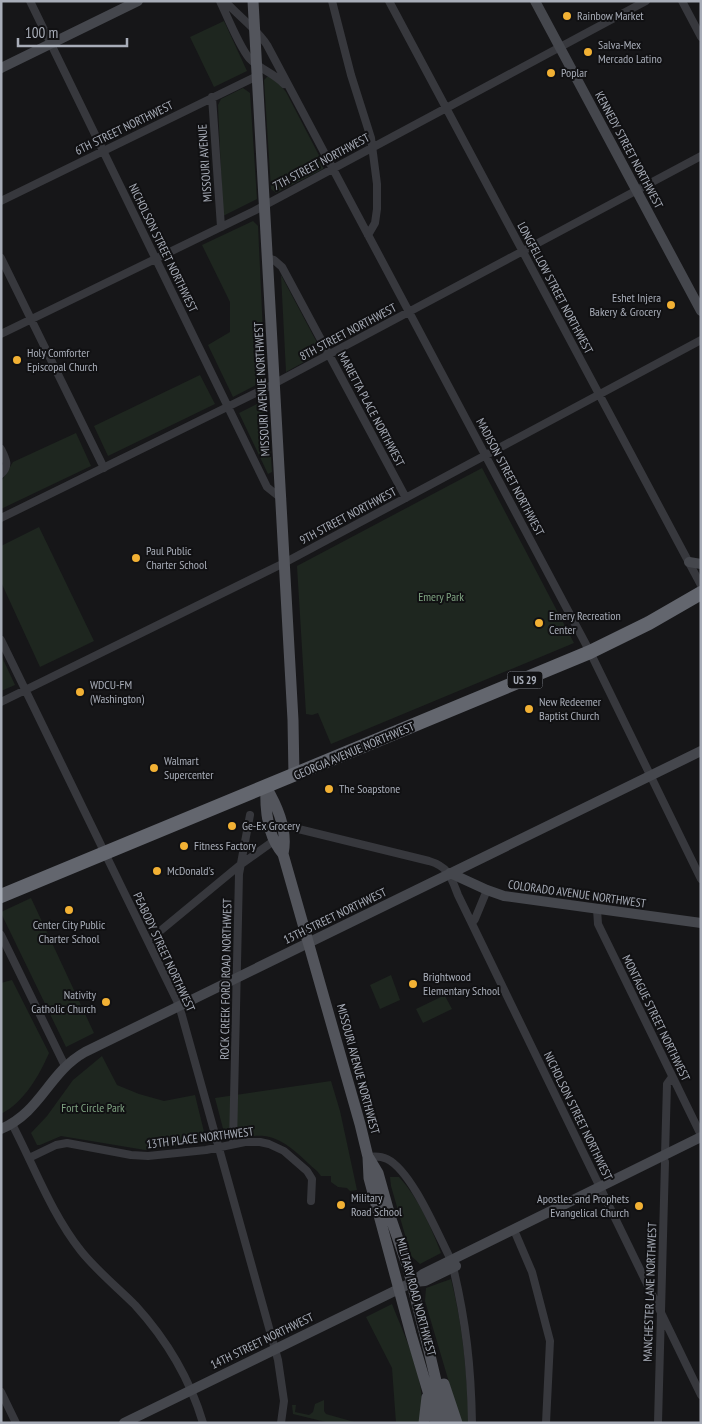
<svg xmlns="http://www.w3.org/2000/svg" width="702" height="1424" font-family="'PT Sans Narrow',sans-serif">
<rect width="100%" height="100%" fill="#161618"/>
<path fill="#1e261f" d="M224 21 247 71 214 87 190 37Z
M270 76 280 85 286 92 324 165 323 169 276 193 271 189 264 80 267 77Z
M243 88 250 93 257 199 223 216 218 105 221 99Z
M253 221 258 226 265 375 260 383 233 397 208 345 230 332V302L202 245Z
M281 275 322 352 286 372Z
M200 375 215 404 108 456 94 426Z
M267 399 272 472 268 474 239 413Z
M76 433 91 466 1 509V482L13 462Z
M482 468 574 643 331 744 318 713 312 715 306 714 297 566Z
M39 527 94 641 40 667 1 582V546Z
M1 655 15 685 1 691Z
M31 898 94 1033 66 1047 1 913V912Z
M391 975 400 1000 380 1009 370 985Z
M12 980 49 1053C39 1076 24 1102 1 1114V983Z
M443 996H445L452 1009 423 1023 416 1009Z
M102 1056 117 1085 139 1094 164 1101 195 1095 206 1140 194 1144 145 1150 61 1136 40 1145H37L31 1133 47 1116 73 1080Z
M331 1081 340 1111 357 1190 350 1191 347 1188 338 1187 331 1182V1176H321L317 1171C304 1160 289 1143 273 1138 259 1133 240 1138 226 1140L215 1098Z
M390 1177H399C418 1197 431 1227 441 1253L420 1264 411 1256 391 1186Z
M451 1279C463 1326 467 1374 469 1423H461L425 1301 426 1288Z
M392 1304C406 1340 428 1383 421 1423H396L392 1368 366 1317Z
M324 1400V1411L326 1414 358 1423H330L293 1414 292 1405H296L295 1412 309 1415 313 1412 315 1404Z"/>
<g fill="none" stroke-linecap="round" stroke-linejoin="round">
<path stroke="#37383d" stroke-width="8" d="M30 1 267 487 282 499
M220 1C227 16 239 46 249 58 259 69 274 73 284 84
M225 1C238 16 257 29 267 45L590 652 701 879
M332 1 351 75 371 138 377 184V209L375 223 368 235
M389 1 701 585
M682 1 701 37
M212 97 221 227
M1 201 257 76
M1 258 104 468
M268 258 274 260 282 267 406 498
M1 334 254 211 646 1
M1 449C6 459 10 466 1 474
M1 518 266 388 701 156
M1 640 179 1005 278 1360 284 1401 281 1423
M1 702 284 563 701 340
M282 825 429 861C449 867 451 877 458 895L701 1395
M597 909 598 924 701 1135
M472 923 475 919 487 890
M1 935 65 1066
M148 941 240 865 275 840
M12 1124C34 1166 51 1213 81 1251 97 1271 117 1287 135 1305 166 1339 190 1379 203 1423
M233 1144 239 874 250 815
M665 1155 667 1084 672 1077
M368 1157C375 1156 381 1156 387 1159 412 1171 438 1235 451 1260
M29 1158 56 1145 67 1143 131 1155 148 1156 206 1150 245 1142H260L269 1144 284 1151 307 1171 312 1179 311 1201
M514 1230 532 1272 550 1341 546 1423
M453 1267C466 1322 471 1366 472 1423
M1 1392 16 1423
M658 1423 665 1162"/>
<path stroke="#45474d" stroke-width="10" d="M535 1 701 311
M1 68 138 1
M689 562 701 564
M450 873 487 890 504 896 701 923
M1 1129C42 1111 48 1073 85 1052L701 751
M414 1282 425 1281 456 1266
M124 1423 411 1283 423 1274 701 1137"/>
<path stroke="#53555c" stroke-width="11" d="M253 1 293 720 294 776
M266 787C265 809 268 837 283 854L360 1124 368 1157 369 1178 411 1334 432 1405 436 1423
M266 787C278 807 288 831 283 854
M369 1158 378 1173 390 1216 408 1268 429 1351 446 1423
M444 1384 457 1423
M424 1423 427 1397"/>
<path stroke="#63666e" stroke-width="14" d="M1 896 590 652 649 623 701 593"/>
</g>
<g fill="#f2b134" stroke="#111113" stroke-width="2">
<circle cx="567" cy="16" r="5"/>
<circle cx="588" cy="52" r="5"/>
<circle cx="551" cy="73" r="5"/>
<circle cx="671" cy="305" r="5"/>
<circle cx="17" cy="360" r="5"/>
<circle cx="136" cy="558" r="5"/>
<circle cx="539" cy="623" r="5"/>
<circle cx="80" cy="692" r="5"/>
<circle cx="529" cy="709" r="5"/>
<circle cx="154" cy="768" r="5"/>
<circle cx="329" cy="789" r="5"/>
<circle cx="232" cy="826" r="5"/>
<circle cx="184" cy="846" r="5"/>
<circle cx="157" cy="871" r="5"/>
<circle cx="69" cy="910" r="5"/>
<circle cx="413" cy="984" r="5"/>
<circle cx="106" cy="1002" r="5"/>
<circle cx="341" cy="1205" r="5"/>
<circle cx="639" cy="1206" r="5"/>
</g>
<g text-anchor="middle" stroke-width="4" stroke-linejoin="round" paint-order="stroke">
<rect fill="#111113" stroke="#7b7e86" stroke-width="1" x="507.5" y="671.5" width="35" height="17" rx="4"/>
<g font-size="11" font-weight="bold" fill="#a8adb8">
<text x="525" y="684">US 29</text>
</g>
<g font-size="12" fill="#a8adb8" stroke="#111113" text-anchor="start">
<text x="577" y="20">Rainbow Market</text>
<text x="598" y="49">Salva-Mex<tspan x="598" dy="14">Mercado Latino</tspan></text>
<text x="561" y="77">Poplar</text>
<text x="661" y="302" text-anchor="end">Eshet Injera<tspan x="661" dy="14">Bakery &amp; Grocery</tspan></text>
<text x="27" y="357">Holy Comforter<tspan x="27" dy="14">Episcopal Church</tspan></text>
<text x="146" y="555">Paul Public<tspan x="146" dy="14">Charter School</tspan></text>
<text x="549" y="620">Emery Recreation<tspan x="549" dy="14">Center</tspan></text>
<text x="90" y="689">WDCU-FM<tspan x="90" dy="14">(Washington)</tspan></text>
<text x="539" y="706">New Redeemer<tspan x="539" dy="14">Baptist Church</tspan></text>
<text x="164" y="765">Walmart<tspan x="164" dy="14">Supercenter</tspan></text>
<text x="339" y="793">The Soapstone</text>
<text x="242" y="830">Ge-Ex Grocery</text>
<text x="194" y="850">Fitness Factory</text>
<text x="167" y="875">McDonald's</text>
<text x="69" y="929" text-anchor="middle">Center City Public<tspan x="69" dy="14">Charter School</tspan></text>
<text x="423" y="981">Brightwood<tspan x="423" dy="14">Elementary School</tspan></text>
<text x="96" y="999" text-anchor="end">Nativity<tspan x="96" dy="14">Catholic Church</tspan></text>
<text x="351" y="1202">Military<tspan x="351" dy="14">Road School</tspan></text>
<text x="629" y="1203" text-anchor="end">Apostles and Prophets<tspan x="629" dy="14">Evangelical Church</tspan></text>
</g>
<g font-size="12" fill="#a8adb8" stroke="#111113">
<text transform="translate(124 128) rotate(-26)" y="4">6TH STREET NORTHWEST</text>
<text transform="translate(629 150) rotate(62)" y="4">KENNEDY STREET NORTHWEST</text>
<text transform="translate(321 162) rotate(-28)" y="4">7TH STREET NORTHWEST</text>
<text transform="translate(205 163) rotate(-94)" y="4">MISSOURI AVENUE</text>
<text transform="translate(163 248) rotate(64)" y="4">NICHOLSON STREET NORTHWEST</text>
<text transform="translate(555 288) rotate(62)" y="4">LONGFELLOW STREET NORTHWEST</text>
<text transform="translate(348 332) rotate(-28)" y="4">8TH STREET NORTHWEST</text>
<text transform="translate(262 389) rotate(-93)" y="4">MISSOURI AVENUE NORTHWEST</text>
<text transform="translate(371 409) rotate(62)" y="4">MARIETTA PLACE NORTHWEST</text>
<text transform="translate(510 477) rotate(62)" y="4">MADISON STREET NORTHWEST</text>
<text transform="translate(348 516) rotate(-28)" y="4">9TH STREET NORTHWEST</text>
<text transform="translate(354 751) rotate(-23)" y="4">GEORGIA AVENUE NORTHWEST</text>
<text transform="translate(577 894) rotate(8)" y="4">COLORADO AVENUE NORTHWEST</text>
<text transform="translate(335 916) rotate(-26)" y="4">13TH STREET NORTHWEST</text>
<text transform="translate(164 952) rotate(65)" y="4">PEABODY STREET NORTHWEST</text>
<text transform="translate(226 979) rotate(-89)" y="4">ROCK CREEK FORD ROAD NORTHWEST</text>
<text transform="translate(656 1018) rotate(64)" y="4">MONTAGUE STREET NORTHWEST</text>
<text transform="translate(358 1069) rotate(75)" y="4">MISSOURI AVENUE NORTHWEST</text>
<text transform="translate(578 1116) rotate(64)" y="4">NICHOLSON STREET NORTHWEST</text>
<text transform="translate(200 1138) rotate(-7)" y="4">13TH PLACE NORTHWEST</text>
<text transform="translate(650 1292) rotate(-88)" y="4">MANCHESTER LANE NORTHWEST</text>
<text transform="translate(416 1297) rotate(75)" y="4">MILITARY ROAD NORTHWEST</text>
<text transform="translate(262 1341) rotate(-26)" y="4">14TH STREET NORTHWEST</text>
</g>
<g font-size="12" fill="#7fa381" stroke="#111113">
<text x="441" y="601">Emery Park</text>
<text x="93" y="1112">Fort Circle Park</text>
</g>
</g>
<rect width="702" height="1424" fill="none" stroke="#a8adb8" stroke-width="5"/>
<path d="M18 38v8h109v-8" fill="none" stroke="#a8adb8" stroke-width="2.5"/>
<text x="25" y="38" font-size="15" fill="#a8adb8" stroke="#111113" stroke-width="4" paint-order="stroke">100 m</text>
</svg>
